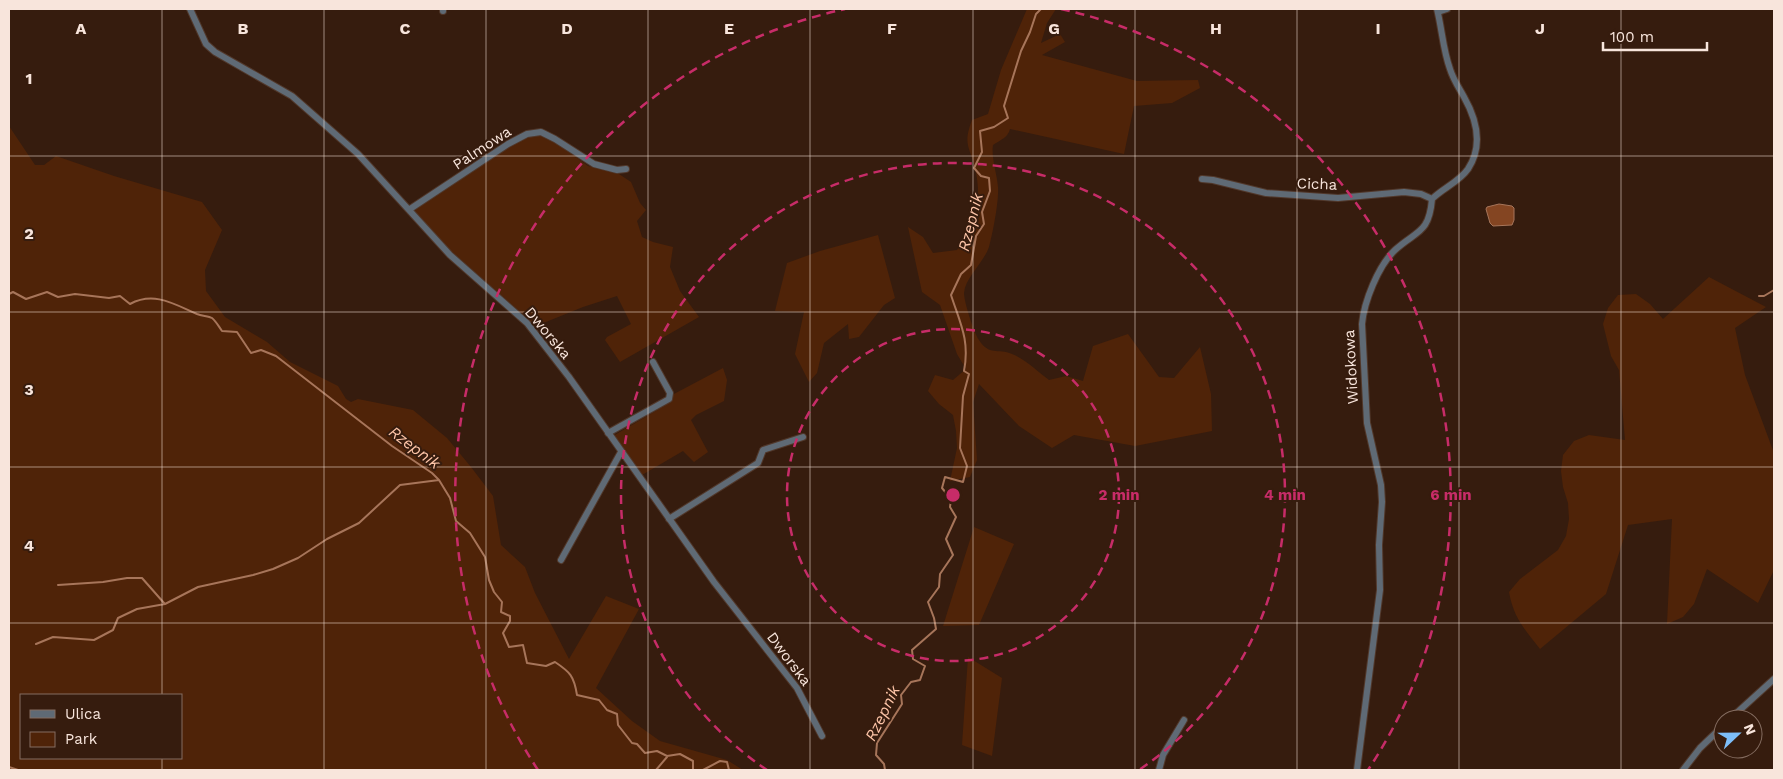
<svg xmlns="http://www.w3.org/2000/svg" width="1783" height="779" font-family="'Work Sans',sans-serif">
<rect width="100%" height="100%" fill="#361c0e"/>
<path fill="#4f2308" fill-rule="evenodd" d="M1027 9H1056L1047 23 1041 43 1060 34 1065 42 1042 55 1137 81 1198 80 1200 88 1172 103 1134 106 1124 154 1010 129C1008 138 1000 140 993 145 991 157 997 174 998 187 999 201 993 232 989 247 984 262 965 278 964 293 964 302 974 333 979 340 989 356 998 348 1012 354 1025 359 1038 372 1049 380L1066 376 1083 381 1093 346 1128 334 1159 377 1174 378 1200 347 1211 394 1212 431 1135 446 1074 435 1052 448 1019 426 979 384 973 402 977 460 970 477 950 481 957 448 956 431 953 415 939 404 928 391 935 375 953 380 966 369 957 354 940 305 922 292 908 227 923 237 933 253 957 250C962 241 968 232 973 222 980 207 979 184 975 168 969 145 963 144 972 120L988 114 1001 70Z
M9 126 35 165H44L56 156 114 176 202 202 222 230 205 270 206 291 225 317 267 342 290 362 338 386 346 399 351 402 358 399 413 410 447 438 471 467 493 496 501 545 525 567 535 593 569 659 606 596 639 609 596 688 632 721 660 741 727 760 743 770H9ZM21 695H181V758H21Z
M534 135 547 136 588 166 619 174 631 182 640 203 646 210 637 221 642 237 653 242 673 247 670 267 680 291 699 317 620 362 605 340 607 337 631 324 617 296 583 307 536 326 443 244 415 211 416 208 523 138Z
M878 235 895 298 884 305 859 337 849 339 848 324 824 343 817 373 809 382 795 354 804 312 775 311 787 263 820 251Z
M1709 277 1766 307 1735 328 1745 375 1774 453V570L1758 603 1707 569 1694 604 1683 617 1667 624 1672 519 1628 525 1606 594 1540 649C1524 628 1514 619 1509 592L1520 579 1558 550 1566 536 1569 519 1568 503 1563 487 1561 471 1563 455 1574 441 1589 435 1625 440 1619 370 1611 356 1603 324 1608 308 1618 295 1636 294 1650 304 1663 319Z
M723 368 727 380 724 401 696 415 691 420 708 452 694 462 683 451 642 475 613 436 671 402 672 395Z
M974 527 1014 544 979 625 943 626Z
M968 657 1002 678 992 756 962 745Z"/>
<path fill="#844522" stroke="#a7755a" d="M1499 204 1512 206 1514 208V220L1512 225 1493 226 1490 223 1486 209 1487 207Z"/>
<g fill="none" stroke-linecap="round" stroke-linejoin="round">
<path stroke="#a7755a" stroke-width="2" d="M9 294 13 292 26 299 47 292 58 297 75 294 109 298 120 296 130 304C154 291 174 304 197 314 202 316 209 316 212 318 216 321 219 327 222 331L237 332 251 353 261 350 276 356 392 446 432 473 439 480 450 498 456 521 470 533 485 557 489 580 494 592 502 602 501 612 510 616V621L503 633 509 647 523 645 527 663 546 666 555 662C570 672 574 676 577 695L599 700 607 710 617 714 618 725 632 743 637 744 645 753 657 751 667 756 680 754 693 761V770
M1759 296H1764L1774 290
M58 585 103 582 127 578H142L164 603
M36 644 53 637 94 640 113 630 118 618 137 609 165 604 198 587 253 575 273 569 298 558 327 539 359 523 400 485 439 480
M9 767 18 770
M656 770 667 757
M703 770 720 761 727 762 729 770
M885 770 884 764 876 755 877 743 902 704 901 695 911 682 920 680 925 666 913 659 912 650 936 629 934 618 928 602 939 587 940 574 953 555 946 539 956 517 950 507 951 499 942 488 945 477 963 482 967 466 960 448 963 396 969 374 964 371C970 340 960 323 951 295L961 274 971 265 976 236 984 224 982 212 990 191 989 178 981 176 974 168 982 152 980 131 994 127 1008 118 1004 106 1021 51 1030 32 1036 14 1041 9"/>
<defs>
<path id="street" d="M190 9 206 44 215 52 292 96 358 154 450 255 527 323 569 377 714 582 797 688 822 736
M443 11V9
M1438 12 1447 9
M1202 179 1213 180 1266 193 1338 198 1404 192 1421 194 1432 199
M410 209 508 144 527 134 541 132 555 139 594 164 617 170 626 169
M608 433 669 399 670 393 653 362
M669 519 758 463 763 450 803 437
M561 560 621 452
M1730 719 1774 679
M1159 770 1163 755 1184 720
M1357 770 1380 590 1379 545 1382 502 1381 485 1367 423 1362 324C1364 302 1378 266 1395 250 1417 230 1429 234 1432 199 1443 188 1459 182 1468 169 1483 146 1477 120 1464 97 1459 88 1453 79 1450 69 1443 50 1442 29 1437 9
M1683 770 1700 748 1723 726"/>
</defs>
<use href="#street" stroke="#51382b" stroke-width="8"/>
<use href="#street" stroke="#5f6a75" stroke-width="6"/>
</g>
<path fill="none" stroke="#f8e5dc" stroke-width="1" stroke-opacity="0.55" d="M162 9V695M324 9V770M486 9V770M648 9V770M810 9V770M973 9V770M1135 9V770M1297 9V770M1459 9V770M1621 9V770M9 156H1774M9 312H1774M9 467H1774M9 623H1774M162 758V770"/>
<g fill="none" stroke="#c72c68" stroke-width="2.5" stroke-dasharray="9 6">
<circle cx="953" cy="495" r="166"/>
<path d="M767 770A332 332 0 1 1 1139 770"/>
<path d="M538 770A498 498 0 0 1 845 9M1061 9A498 498 0 0 1 1368 770"/>
</g>
<g text-anchor="middle" stroke-width="4" stroke-linejoin="round" paint-order="stroke">
<g font-size="15" fill="#f8e5dc" stroke="#361c0e">
<text transform="translate(482 148) rotate(-33)" y="5">Palmowa</text>
<text transform="translate(1317 184) rotate(2)" y="5">Cicha</text>
<text transform="translate(548 333) rotate(50)" y="5">Dworska</text>
<text transform="translate(1351 367) rotate(-93)" y="5">Widokowa</text>
<text transform="translate(789 659) rotate(53)" y="5">Dworska</text>
</g>
<g font-size="16" font-style="italic" fill="#fdc4a7" stroke="#361c0e">
<text transform="translate(970 222) rotate(-76)" y="6">Rzepnik</text>
<text transform="translate(415 447) rotate(37)" y="6">Rzepnik</text>
<text transform="translate(882 713) rotate(-64)" y="6">Rzepnik</text>
</g>
</g>
<g font-size="16" text-anchor="middle" font-weight="bold" fill="#f8e5dc" stroke="#361c0e" stroke-width="4" stroke-linejoin="round" paint-order="stroke">
<text x="81" y="34">A</text>
<text x="243" y="34">B</text>
<text x="405" y="34">C</text>
<text x="567" y="34">D</text>
<text x="729" y="34">E</text>
<text x="892" y="34">F</text>
<text x="1054" y="34">G</text>
<text x="1216" y="34">H</text>
<text x="1378" y="34">I</text>
<text x="1540" y="34">J</text>
<text x="29" y="84">1</text>
<text x="29" y="239">2</text>
<text x="29" y="395">3</text>
<text x="29" y="551">4</text>
</g>
<circle cx="953" cy="495" r="8" fill="#c72c68" stroke="#361c0e" stroke-width="2.5"/>
<g font-size="15" text-anchor="middle" font-weight="bold" fill="#c72c68" stroke="#361c0e" stroke-width="4" stroke-linejoin="round" paint-order="stroke">
<text x="1119" y="500">2 min</text>
<text x="1285" y="500">4 min</text>
<text x="1451" y="500">6 min</text>
</g>
<rect width="1783" height="779" fill="none" stroke="#f8e5dc" stroke-width="20"/>
<rect x="20" y="694" width="162" height="65" fill="#361c0e" stroke="#846c60"/>
<rect x="30" y="710" width="25" height="8" fill="#5f6a75" stroke="#846c60"/>
<text x="65" y="719" font-size="15" fill="#f8e5dc">Ulica</text>
<rect x="30" y="732" width="25" height="15" fill="#4f2308" stroke="#846c60"/>
<text x="65" y="744" font-size="15" fill="#f8e5dc">Park</text>
<g transform="translate(1738 734) rotate(68)"><circle r="24" fill="#361c0e" stroke="#846c60"/>
<path d="M0-4L9 19L0 12L-9 19Z" fill="#7dbef9"/>
<text y="-8" font-size="14" font-weight="bold" text-anchor="middle" fill="#f8e5dc">N</text>
</g>
<path d="M1603 42v8h104v-8" fill="none" stroke="#f8e5dc" stroke-width="2.5"/>
<text x="1610" y="42" font-size="15" fill="#f8e5dc" stroke="#361c0e" stroke-width="4" paint-order="stroke">100 m</text>
</svg>
